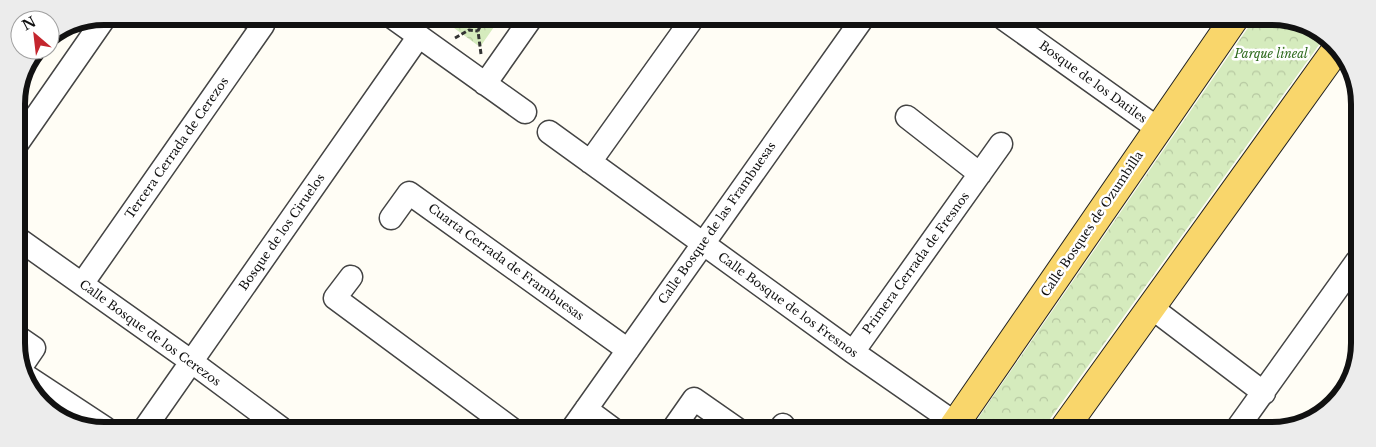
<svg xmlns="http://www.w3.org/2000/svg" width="1376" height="447" font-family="'Libre Baskerville',serif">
<defs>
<pattern id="park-crowns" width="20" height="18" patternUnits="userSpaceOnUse" patternTransform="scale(1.25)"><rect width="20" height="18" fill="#d5ebbd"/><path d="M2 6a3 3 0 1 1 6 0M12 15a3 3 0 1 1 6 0" fill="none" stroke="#b6c8a1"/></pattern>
</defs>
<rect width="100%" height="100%" fill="#fffdf5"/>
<path fill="url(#park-crowns)" d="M439 17H501L480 47Z
M1254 19H1295L1324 38 1042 430H970Z"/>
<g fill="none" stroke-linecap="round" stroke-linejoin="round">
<defs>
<path id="minor" d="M392 17 525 112
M1004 19 1157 128
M485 84 532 17
M907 117 980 174
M549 132 853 352 955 423
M17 144 106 16
M590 162 693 18
M391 218 409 193 628 350
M17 238 192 362 281 428
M351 277 335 298 512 429
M82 284 263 25 250 17
M1152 308 1264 393
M18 337 34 348 21 367
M853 352 1001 144
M26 376 105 428
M586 409 613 429
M145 428 419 36
M572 429 863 18
M673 429 694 399 737 429
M780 429 783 425
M1236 430 1357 261"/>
<path id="major" d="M951 430 1234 19
M1063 430 1338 47"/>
</defs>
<use href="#minor" stroke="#444" stroke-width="25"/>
<use href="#major" stroke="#222" stroke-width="30"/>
<path stroke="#333" stroke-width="3" stroke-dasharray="5 2.5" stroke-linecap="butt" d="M455 38 469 30 478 31
M481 54 478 31 484 17"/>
<use href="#minor" stroke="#fff" stroke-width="22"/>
<use href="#major" stroke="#f9d66b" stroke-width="28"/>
</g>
<g text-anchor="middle" stroke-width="5" stroke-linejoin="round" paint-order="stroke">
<g font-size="12" font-style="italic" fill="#2f6b1f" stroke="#fff">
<text x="1271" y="58">Parque lineal</text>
</g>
<g font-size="12" fill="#111" stroke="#fff">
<text transform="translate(1093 82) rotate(36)" y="4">Bosque de los Datiles</text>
<text transform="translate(177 148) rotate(-55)" y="4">Tercera Cerrada de Cerezos</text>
<text transform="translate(717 223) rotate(-55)" y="4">Calle Bosque de las Frambuesas</text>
<text transform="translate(1092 224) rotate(-56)" y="4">Calle Bosques de Ozumbilla</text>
<text transform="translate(282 232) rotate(-55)" y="4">Bosque de los Ciruelos</text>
<text transform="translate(506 262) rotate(36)" y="4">Cuarta Cerrada de Frambuesas</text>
<text transform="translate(916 263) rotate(-54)" y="4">Primera Cerrada de Fresnos</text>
<text transform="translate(788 305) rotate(36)" y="4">Calle Bosque de los Fresnos</text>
<text transform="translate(150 333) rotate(36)" y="4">Calle Bosque de los Cerezos</text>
</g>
</g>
<path d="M0 0H1376V447H0ZM104 25H1272A79 79 0 0 1 1351 104V343A79 79 0 0 1 1272 422H104A79 79 0 0 1 25 343V104A79 79 0 0 1 104 25Z" fill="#ececec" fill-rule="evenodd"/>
<path fill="none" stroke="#111" stroke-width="6" d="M104 25H1272A79 79 0 0 1 1351 104V343A79 79 0 0 1 1272 422H104A79 79 0 0 1 25 343V104A79 79 0 0 1 104 25Z"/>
<g transform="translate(35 35) rotate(332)"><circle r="24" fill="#ffffff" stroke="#a0a0a0"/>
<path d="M0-4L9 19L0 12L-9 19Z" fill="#c4262e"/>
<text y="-8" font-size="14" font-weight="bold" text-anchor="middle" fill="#111111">N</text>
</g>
</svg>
